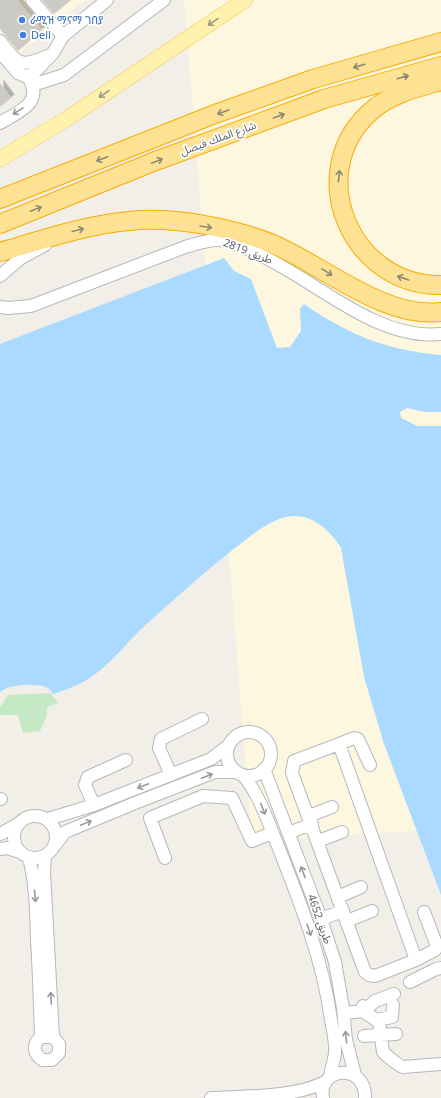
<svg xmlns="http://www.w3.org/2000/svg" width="441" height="1098" font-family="'Noto Sans','Noto Sans Arabic','Noto Sans Ethiopic',sans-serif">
<defs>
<filter id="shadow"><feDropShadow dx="3.5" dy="-3.5" stdDeviation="0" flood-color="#0004"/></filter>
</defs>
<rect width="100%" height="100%" fill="#f1efe8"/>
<path fill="#fef7e0" d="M0 0H85L14 57 0 40Z
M184 0H441V829L252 841Z"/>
<path fill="#c5e8c5" d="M50 693 58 703 47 707V715L40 731 23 733 18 715H0V707L8 695Z"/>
<path fill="#aadaff" d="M224 258 234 271 251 279 277 348 290 347 301 331 300 309 304 304C349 335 386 350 441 355V412H425L407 408 400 412 401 418 417 426H441V895L384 744 364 677 341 548C329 529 310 512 286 517 266 522 251 536 235 548 202 574 171 602 140 630 125 645 112 662 94 675 82 684 68 689 53 694 51 691 49 688 46 687 35 683 9 684 0 692V344Z"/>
<path fill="#cccac5" filter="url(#shadow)" d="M0 0H17L42 30 18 51 0 29Z
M42 0H71L54 14Z
M0 83 11 98 0 107Z"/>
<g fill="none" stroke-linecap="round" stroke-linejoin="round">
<defs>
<path id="minor" d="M32 0 63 36
M0 41C17 63 20 69 47 56
M0 52 18 73 25 76 33 74 53 53 63 36 107 0
M31 83H39L64 75 164 0
M0 123C18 112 45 103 28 77
M0 276 21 258 45 245
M0 307 8 308 31 306 185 247C196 244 207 240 218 240 231 240 246 248 258 254 314 279 376 341 441 334
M227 754a22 22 0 1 1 44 0a22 22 0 1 1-44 0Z
M339 744 416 960 375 976 369 975 365 972 292 773 294 761Z
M339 744 354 738 358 739 370 765
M264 769 321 919 335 962 343 1008 346 1040 355 1075
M171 775 159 748 161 739 202 719
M243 775C260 796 268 822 278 846 300 902 323 960 331 1020 333 1031 336 1043 335 1053 334 1061 331 1070 330 1077
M0 799H1
M94 805 85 785 88 777 126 760
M14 837a21 21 0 1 1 42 0a21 21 0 1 1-42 0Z
M309 816 332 807
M48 819 94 805 211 759 229 745
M288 833 312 824
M0 834 18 824
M318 841 342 832
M55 845 65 832 135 803 215 772H237
M0 849 7 848 20 852
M45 856 44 872 53 1037
M29 858C36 884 36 912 37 940 39 972 40 1005 41 1037 32 1044 33 1054 43 1060H52L59 1053V1044L53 1037H41
M165 858 150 818 203 796 232 798 252 841 272 833
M338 897 361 887
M321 919 343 911
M347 921 372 911
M416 960 435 950 437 946 424 912
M410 982 436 969 441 968
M363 1006 366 1013 379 1022 383 1052C386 1055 399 1066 403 1067L441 1064
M344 1013 364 1011 375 1001 394 994
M377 1020 392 1017 393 1005
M364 1036 396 1034
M211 1098C247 1096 293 1098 325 1082
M323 1098C317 1067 366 1062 365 1098"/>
<path id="major" d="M0 159 65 120 245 0"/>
<path id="highway" d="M441 81C416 88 389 94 369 113 303 175 352 286 441 285
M0 199 215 114 313 79 441 42
M0 224 153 162 324 99 441 66
M0 252C42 240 85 225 129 221 173 216 235 228 275 245 325 267 385 319 441 312"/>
</defs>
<use href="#minor" stroke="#b5b8bc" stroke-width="14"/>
<use href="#major" stroke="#f2c960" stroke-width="16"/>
<use href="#highway" stroke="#f9ab00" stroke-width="20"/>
<use href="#minor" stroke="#fff" stroke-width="12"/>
<use href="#major" stroke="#fff2af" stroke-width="15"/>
<use href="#highway" stroke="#fde293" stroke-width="18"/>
</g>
<defs><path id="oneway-shaft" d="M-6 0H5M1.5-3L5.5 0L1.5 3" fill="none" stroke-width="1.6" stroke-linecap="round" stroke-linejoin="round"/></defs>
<g stroke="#979581">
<use href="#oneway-shaft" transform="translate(213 22) rotate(146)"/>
<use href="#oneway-shaft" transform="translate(104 94) rotate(146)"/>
</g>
<g stroke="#8e8975">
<use href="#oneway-shaft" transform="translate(359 66) rotate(164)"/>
<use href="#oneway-shaft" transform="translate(403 77) rotate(-16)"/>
<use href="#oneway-shaft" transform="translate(223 112) rotate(160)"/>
<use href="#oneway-shaft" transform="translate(279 116) rotate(-20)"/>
<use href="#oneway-shaft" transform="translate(102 159) rotate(159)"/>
<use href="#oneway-shaft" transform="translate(157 161) rotate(-21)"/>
<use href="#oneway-shaft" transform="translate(339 176) rotate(-83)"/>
<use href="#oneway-shaft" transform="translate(36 209) rotate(-22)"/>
<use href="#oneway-shaft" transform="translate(206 227) rotate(9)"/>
<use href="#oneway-shaft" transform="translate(78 230) rotate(-14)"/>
<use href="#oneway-shaft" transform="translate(327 272) rotate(32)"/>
<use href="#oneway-shaft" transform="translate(403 278) rotate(-161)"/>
</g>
<g stroke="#979a9d">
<use href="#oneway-shaft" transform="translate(18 111) rotate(148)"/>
<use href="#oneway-shaft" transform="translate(207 776) rotate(-21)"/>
<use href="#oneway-shaft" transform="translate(143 786) rotate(159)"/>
<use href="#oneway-shaft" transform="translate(263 809) rotate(68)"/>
<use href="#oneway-shaft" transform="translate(86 823) rotate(-22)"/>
<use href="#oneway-shaft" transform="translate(303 872) rotate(-111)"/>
<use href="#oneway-shaft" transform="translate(35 896) rotate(85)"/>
<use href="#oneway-shaft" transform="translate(309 930) rotate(71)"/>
<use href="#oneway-shaft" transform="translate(51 998) rotate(-93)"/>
<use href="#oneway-shaft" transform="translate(346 1037) rotate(-97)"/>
</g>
<g fill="#3f7fe0" stroke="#fff" stroke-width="1.5">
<circle cx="22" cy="20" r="4"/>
<circle cx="23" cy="35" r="4"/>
</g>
<g text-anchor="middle" stroke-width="3.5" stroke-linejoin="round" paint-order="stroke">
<g font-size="11" fill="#366cbe" stroke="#fff" text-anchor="start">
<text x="30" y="24">ራሚዝ ማናማ ገበያ</text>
<text x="31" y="39">Dell</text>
</g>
<g font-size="11" fill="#5f6368" stroke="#fff">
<text transform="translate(218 138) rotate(-20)" y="4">شارع الملك فيصل</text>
<text transform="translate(248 251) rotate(21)" y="4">طريق 2819</text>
<text transform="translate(320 919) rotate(70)" y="4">طريق 4652</text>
</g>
</g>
</svg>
